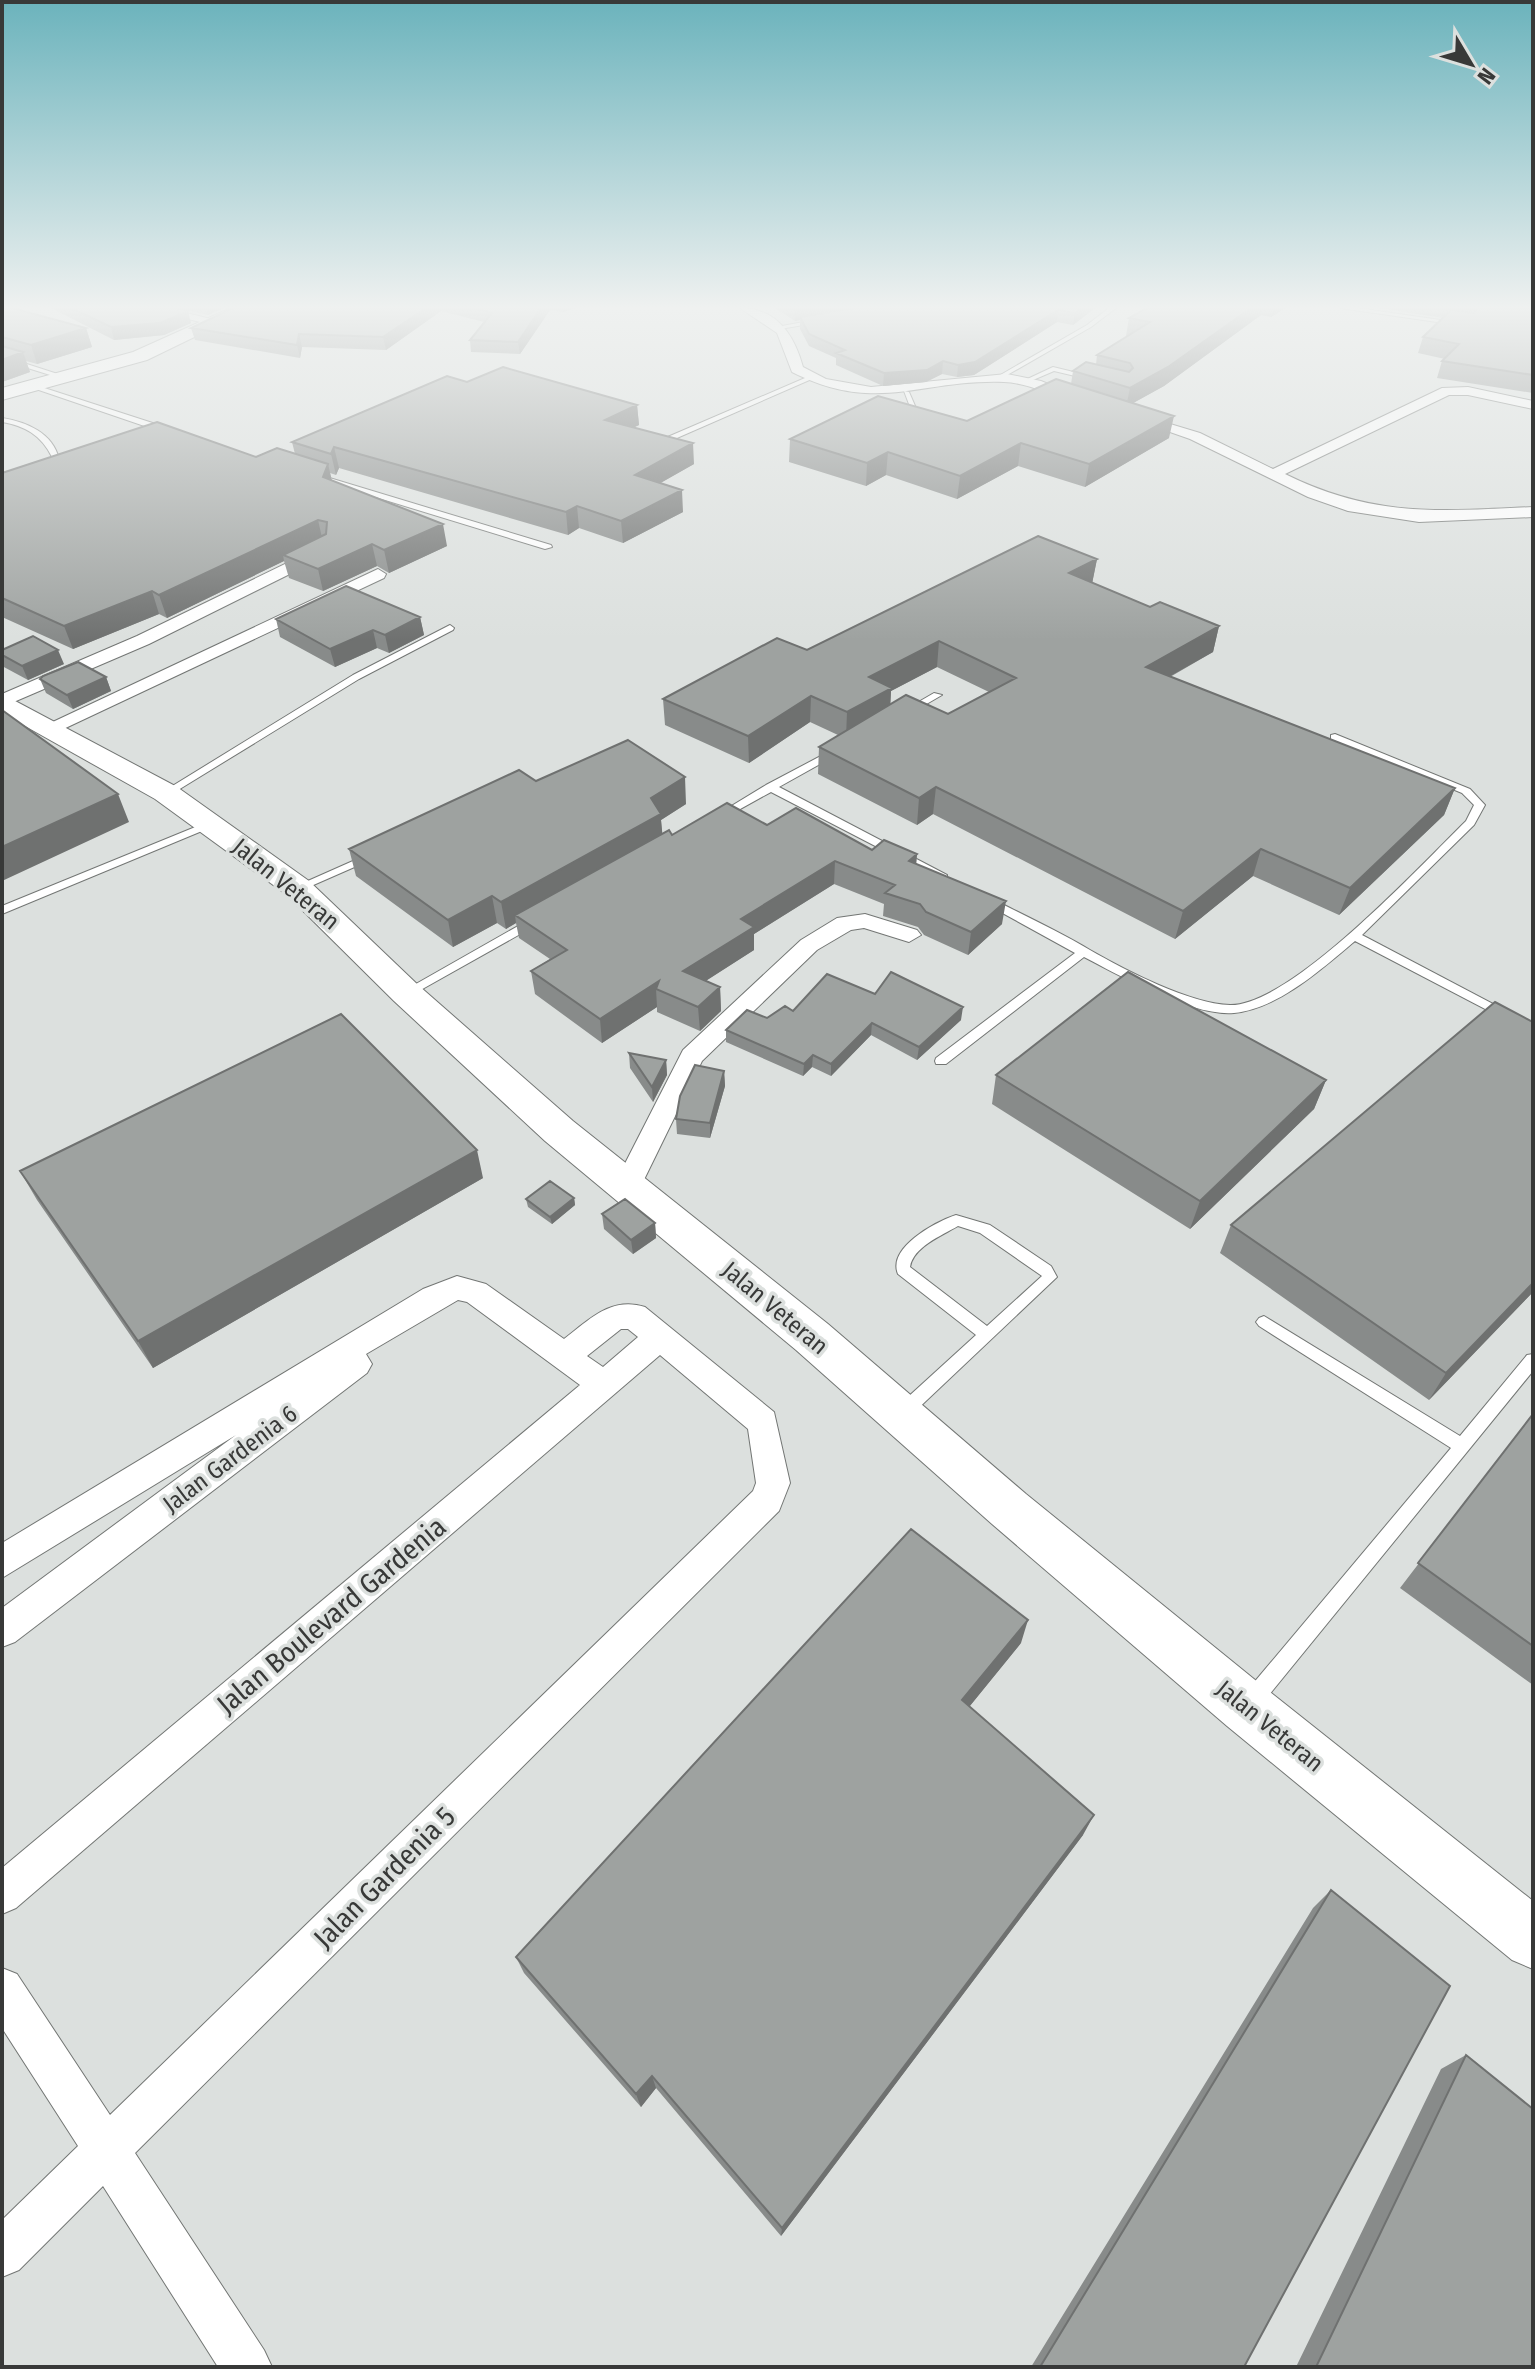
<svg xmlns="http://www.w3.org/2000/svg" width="1535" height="2369" font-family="'Fira Sans Condensed',sans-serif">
<rect width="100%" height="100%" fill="#dce0de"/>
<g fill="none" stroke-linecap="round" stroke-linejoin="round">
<defs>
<path id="lane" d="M1109 308H1116L1091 327 1002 378 997 377 1087 325Z
M1340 308H1357L1461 323 1458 325Z
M819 319 821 322 780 329 777 327Z
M2 356 67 377 68 378 63 379 2 360Z
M1053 367 1094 377 1095 378 1092 380 1054 371 1026 383 1021 382Z
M812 375 814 378 670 441 663 439Z
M32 384 168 428 169 430 162 432 30 387Z
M904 391 909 392 922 422 915 420Z
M2 418C27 422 53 433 59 459L46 470H40V466L52 457C41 435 25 426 2 422Z
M323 476 551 545 552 547 545 549 320 480 319 478Z
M450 625 454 628 453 630 359 679 170 795H162L161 793 353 675Z
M934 693 942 695 911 713 903 711Z
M1335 734 1470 789 1485 805 1474 825 1362 935 1533 1025V1034L1355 941C1323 968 1278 1009 1234 1013 1194 1017 1120 976 1084 957L946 1064H936L935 1061 936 1058 1075 953 986 904V900H994C1026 916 1060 932 1090 950 1125 970 1190 1004 1230 1005 1291 1006 1421 865 1466 821L1474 805 1462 793 1331 739V735Z
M834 749 839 752 838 754 779 787 947 875V879H939L771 792 724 818H716L715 816 766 785Z
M210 821 215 824 214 826 2 914V906Z
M371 853 375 854V858L302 890 298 891 292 888Z
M534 917 540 921 538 924 410 996H402L400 993Z
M956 1215 990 1225 1051 1266 1057 1277 909 1417 903 1419 897 1417 895 1412 897 1407 976 1335 898 1274C887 1248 935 1222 956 1215ZM958 1226 980 1233 1042 1276 987 1326 910 1267C913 1247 941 1236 958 1226Z
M1264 1316 1460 1436 1527 1355 1533 1354V1371L1260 1706 1253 1708 1246 1706 1244 1699 1246 1692 1451 1448 1259 1326 1256 1322 1259 1318Z"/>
<path id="street" d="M142 308H166L219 321 213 325Z
M740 308C776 308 794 334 803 367L826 379 871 387 1007 374 1041 381 1082 398 1075 402C1051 396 1029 383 1004 382 920 379 877 415 792 372L777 333Z
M1468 387 1533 401V409L1468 395H1449L1285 474C1374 518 1438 511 1533 507V517L1419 522 1348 511 1308 497 1190 439 1130 418 1137 414 1200 433 1273 469 1442 388Z
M320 547 326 548V556L149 644 2 707V694L137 636Z
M378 569 386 574 384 578 57 732H43L40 728Z
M865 914 917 930 921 935 909 942 864 928 851 930 817 950 702 1061 637 1194 627 1197 617 1194 613 1187 683 1050 801 940 837 918Z
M457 1276 486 1284 564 1339C589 1320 611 1296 645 1307L774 1412 790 1483 779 1511 135 2153 264 2350 272 2367H218L103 2186 19 2270 2 2277V2220L78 2146 2 2028V1968L17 1974 110 2115 753 1491 756 1483 748 1429 660 1355 16 1908 2 1914V1868L580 1385 467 1302 458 1300 366 1354 372 1364 367 1373 15 1642 2 1647V1608L236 1435 2 1578V1543L423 1289ZM621 1329H628L638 1337 603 1367 587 1356Z"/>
<path id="secondary" d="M231 308H254L147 360 2 400V388L133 352Z
M2 694 177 787 309 881 418 985 573 1121 828 1324 1026 1494 1265 1688 1533 1901V1969L1512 1960 1227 1726 992 1524 796 1350 545 1141 394 1001 287 895 155 799 2 713Z"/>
</defs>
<use href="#lane" stroke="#737674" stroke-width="2"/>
<use href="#street" stroke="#737674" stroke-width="2"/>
<use href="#secondary" stroke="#737674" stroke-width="2"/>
<use href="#lane" fill="#fff" fill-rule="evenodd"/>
<use href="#street" fill="#fff" fill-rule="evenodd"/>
<use href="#secondary" fill="#fff" fill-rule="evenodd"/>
</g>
<path fill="#888b8a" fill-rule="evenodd" d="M2 308 86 328 92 347 37 364 26 361 30 372 2 382Z
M51 308H89L191 323 164 335 114 340Z
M178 308H224L208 315Z
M233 308H575L563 312 550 310 520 354 471 352 470 340 484 322 441 311 386 350 302 347 300 358 195 340 191 328Z
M775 308H1095L1073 325 1057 322 974 375 957 377 942 374 926 382 883 386 836 365V358L809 346 800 329V320L795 321Z
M1147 308H1285L1271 317 1261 315 1164 386 1133 403 1169 438 1085 487 1018 466 957 499 886 475 866 486 789 462 790 439 967 421 1071 384 1073 371 1096 365 1097 355 1127 336H1126L1129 318Z
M1379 308H1533V393L1437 378 1442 361 1445 359 1418 353 1423 337 1443 318Z
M467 382 637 405 639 425 634 427 694 464 660 483 683 512 623 543 579 528 568 535 339 468 336 475 330 473 331 480 447 546 389 573 377 566 323 591 289 578 284 561 167 618 159 614 73 649 2 617V473L295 454 292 442Z
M1097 559 1092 583 1150 607 1219 626 1213 652 1170 677 1455 788 1444 815 1339 915 1253 876 1175 939 933 814 917 825 818 774 819 747 838 735 810 722 749 763 665 725 663 699 807 650ZM937 667 989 692 948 714 890 704 891 691Z
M420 617 424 635 389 653 377 648 335 667 280 637 276 619Z
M2 650 64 664 28 680 2 666Z
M106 677 111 691 73 709 46 693 40 679Z
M536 781 686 804 661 820 662 834 672 835 767 825 872 850 917 854 916 864 1002 924 968 955 924 935 918 927 883 916 884 904 834 884 754 934V950L705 981 720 987 721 1011 700 1031 657 1012V1007L602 1043 535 994 531 971 550 959 519 938 516 923 506 929 497 923 453 947 356 876 349 849Z
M875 994 961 1020 917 1060 871 1035 831 1076 812 1067 803 1076 726 1042V1030L793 1011Z
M629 1053 666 1060 667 1075 653 1102 630 1068Z
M724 1071 725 1086 710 1138 677 1134 676 1119Z
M996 1075 1326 1080 1314 1109 1190 1229 992 1104Z
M20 1171 483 1178 153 1368 37 1200Z
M574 1198 575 1205 552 1224 528 1207 526 1199Z
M602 1214 655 1223 656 1238 633 1254 604 1229Z
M1231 1225 1533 1292 1429 1400 1220 1253Z
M1533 1414V1685L1400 1588Z
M1021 1643 969 1707 1083 1835 781 2236 656 2088 641 2107 524 1973 516 1957Z
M1331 1890 1244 2367H1031L1313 1908Z
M1466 2055 1533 2367H1296L1441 2069Z"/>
<path fill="#6f7170" d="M206 308H224L208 315Z
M426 308H441V311L386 350 383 337Z
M541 308H549L550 310 520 354 518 342Z
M563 308H575L563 312Z
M799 308H860L800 317V320L795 321V309Z
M1082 308H1095L1073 325 1075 313Z
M1251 308H1263L1261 315 1164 386 1126 407 1130 388Z
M1273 308H1285L1271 317Z
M1058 310 1057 322 974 375 957 377 958 365Z
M188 311 191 323 164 335 114 340 111 327Z
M86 328 92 347 37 364 31 345Z
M299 334 302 347 300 358 297 345Z
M23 352 30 372 2 382V360Z
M943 361 942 374 926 382 883 386 884 373Z
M637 405 639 425 607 441 605 420Z
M1174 416 1169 438 1085 487 1089 464Z
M693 443 694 464 636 497 635 475Z
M1021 443 1018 466 957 499 960 476Z
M334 447 339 468 336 475 331 454Z
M888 452 886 475 866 486 867 463Z
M328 464 333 485 323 477Z
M682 490 683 512 623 543 621 521Z
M577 506 579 528 568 535 566 512Z
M318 520 323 542 283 555 284 561 167 618 159 595Z
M443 524 447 546 389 573 384 550Z
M372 544 377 566 323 591 318 569Z
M1097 559 1092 584 1069 573Z
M152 591 159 614 73 649 64 626Z
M420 617 424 635 389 653 385 635Z
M1219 626 1213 652 1140 693 1146 667Z
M373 630 377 648 335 667 330 649Z
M939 641 937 667 891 691 890 714 846 738 847 712 869 677Z
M58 650 64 664 28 680 22 666Z
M106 677 111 691 73 709 67 695Z
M811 696 810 722 749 763 748 736Z
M685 777 686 804 661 820 663 840 515 915 516 923 506 929 501 902 651 798Z
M936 787 933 814 917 825 919 798Z
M1455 788 1444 815 1339 915 1350 888Z
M118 794 129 822 2 881V847Z
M1261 849 1253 876 1175 939 1183 911Z
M917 854 915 877 909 861Z
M835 861 834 884 754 934V950L684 995 683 971 741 919Z
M492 896 497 923 453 947 448 920Z
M1006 901 1002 924 968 955 971 932Z
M659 981 656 989 657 1007 602 1043 600 1019Z
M720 987 721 1011 700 1031 698 1007Z
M963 1007 961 1020 917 1060 919 1047Z
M872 1023 871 1035 831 1076V1064Z
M813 1055 812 1067 803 1076 804 1064Z
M666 1060 667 1075 653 1102 652 1087Z
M724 1071 725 1086 710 1138V1123Z
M1326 1080 1314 1109 1190 1229 1200 1201Z
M477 1150 483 1178 153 1368 138 1341Z
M574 1198 575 1205 552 1224 550 1217Z
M655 1223 656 1238 633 1254 631 1240Z
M1533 1283V1292L1429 1400 1446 1373Z
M1028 1620 1021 1643 956 1723 962 1700Z
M1094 1815 1083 1835 781 2236 782 2228Z
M652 2076 656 2088 641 2107 636 2094Z"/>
<path fill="#9ea2a0" stroke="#6f7170" stroke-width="2" d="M2 308H12L86 328 31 345 2 337Z
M71 308H176L188 311 160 323 111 327Z
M233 308H426L383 337 299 334 297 345 191 328Z
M473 308H541L518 342 470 340 492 313Z
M854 308H1082L1075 313 1058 310 975 362 958 365 943 361 927 370 884 373 836 353 845 350 809 334 800 317Z
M1147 308H1251L1168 367 1130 388 1073 371 1086 362 1129 372 1133 368 1130 363 1097 355 1150 322 1129 318Z
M1478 308H1533V375L1442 361 1459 344 1423 337 1451 310 1474 313Z
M2 346 23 352 2 360Z
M503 367 637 405 605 420 693 443 635 475 682 490 621 521 577 506 566 512 334 447 331 454 292 442 447 376 467 382Z
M1056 379 1174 416 1089 464 1021 443 960 476 888 452 867 463 790 439 878 396 967 421Z
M157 422 256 457 277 448 328 464 323 477 443 524 384 550 372 544 318 569 283 555 326 534 327 522 318 520 159 595 152 591 64 626 2 598V473Z
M1038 536 1097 559 1069 573 1150 607 1160 602 1219 626 1146 667 1455 788 1350 888 1261 849 1183 911 936 787 919 798 819 747 906 695 948 714 1016 678 939 641 869 677 892 688 847 712 811 696 748 736 663 699 777 638 807 650Z
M346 586 420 617 385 635 373 630 330 649 276 619Z
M33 636 58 650 22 666 2 655V650Z
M78 662 106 677 67 695 40 679 43 676Z
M2 710 118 794 2 847Z
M628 740 685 777 651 798 661 814 501 902 492 896 448 920 349 849 519 770 536 781Z
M727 803 767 825 796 808 872 850 884 840 917 854 909 861 1006 901 971 932 926 912 920 904 885 893 895 885 835 861 741 919 754 927 683 971 720 987 698 1007 656 989 659 981 600 1019 531 971 567 950 515 915 669 830 672 835Z
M891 972 963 1007 919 1047 872 1023 831 1064 813 1055 804 1064 726 1030 747 1010 767 1018 785 1006 793 1011 827 974 875 994Z
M1128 972 1326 1080 1200 1201 996 1075Z
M1495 1002 1533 1022V1283L1446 1373 1231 1225Z
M341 1014 477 1150 138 1341 20 1171Z
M629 1053 666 1060 652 1087Z
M695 1065 724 1071 710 1123 676 1119 680 1096Z
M550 1181 574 1198 550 1217 526 1199Z
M625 1199 655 1223 631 1240 602 1214Z
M1533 1414V1646L1418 1563Z
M911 1529 1028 1620 962 1700 1094 1815 782 2228 652 2076 636 2094 516 1957Z
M1331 1890 1450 1986 1244 2367H1040Z
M1466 2055 1533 2109V2367H1316Z"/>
<linearGradient id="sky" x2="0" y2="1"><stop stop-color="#6bb3bc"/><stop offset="0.48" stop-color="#eff1f0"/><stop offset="1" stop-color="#eff1f0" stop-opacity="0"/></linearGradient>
<rect width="1535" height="640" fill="url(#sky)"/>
<g text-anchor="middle" stroke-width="7" stroke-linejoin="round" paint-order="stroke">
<g font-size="24" fill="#383938" stroke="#dce0de">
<text transform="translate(286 884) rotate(39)" y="8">Jalan Veteran</text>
<text transform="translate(775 1308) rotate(40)" y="8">Jalan Veteran</text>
<text transform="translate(230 1459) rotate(-37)" y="8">Jalan Gardenia 6</text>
<text transform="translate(1270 1726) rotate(39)" y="8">Jalan Veteran</text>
</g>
<g font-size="28" fill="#383938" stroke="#dce0de">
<text transform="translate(331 1615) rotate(-40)" y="10">Jalan Boulevard Gardenia</text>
<text transform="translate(384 1877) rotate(-45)" y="10">Jalan Gardenia 5</text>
</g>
</g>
<rect width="1535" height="2369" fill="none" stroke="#383938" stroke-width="8"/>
<g transform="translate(1471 64) rotate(128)" stroke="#dce0de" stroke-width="6" paint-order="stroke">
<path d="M0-6L14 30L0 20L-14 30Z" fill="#383938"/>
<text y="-12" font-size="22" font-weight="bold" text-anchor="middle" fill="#383938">N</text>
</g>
</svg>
